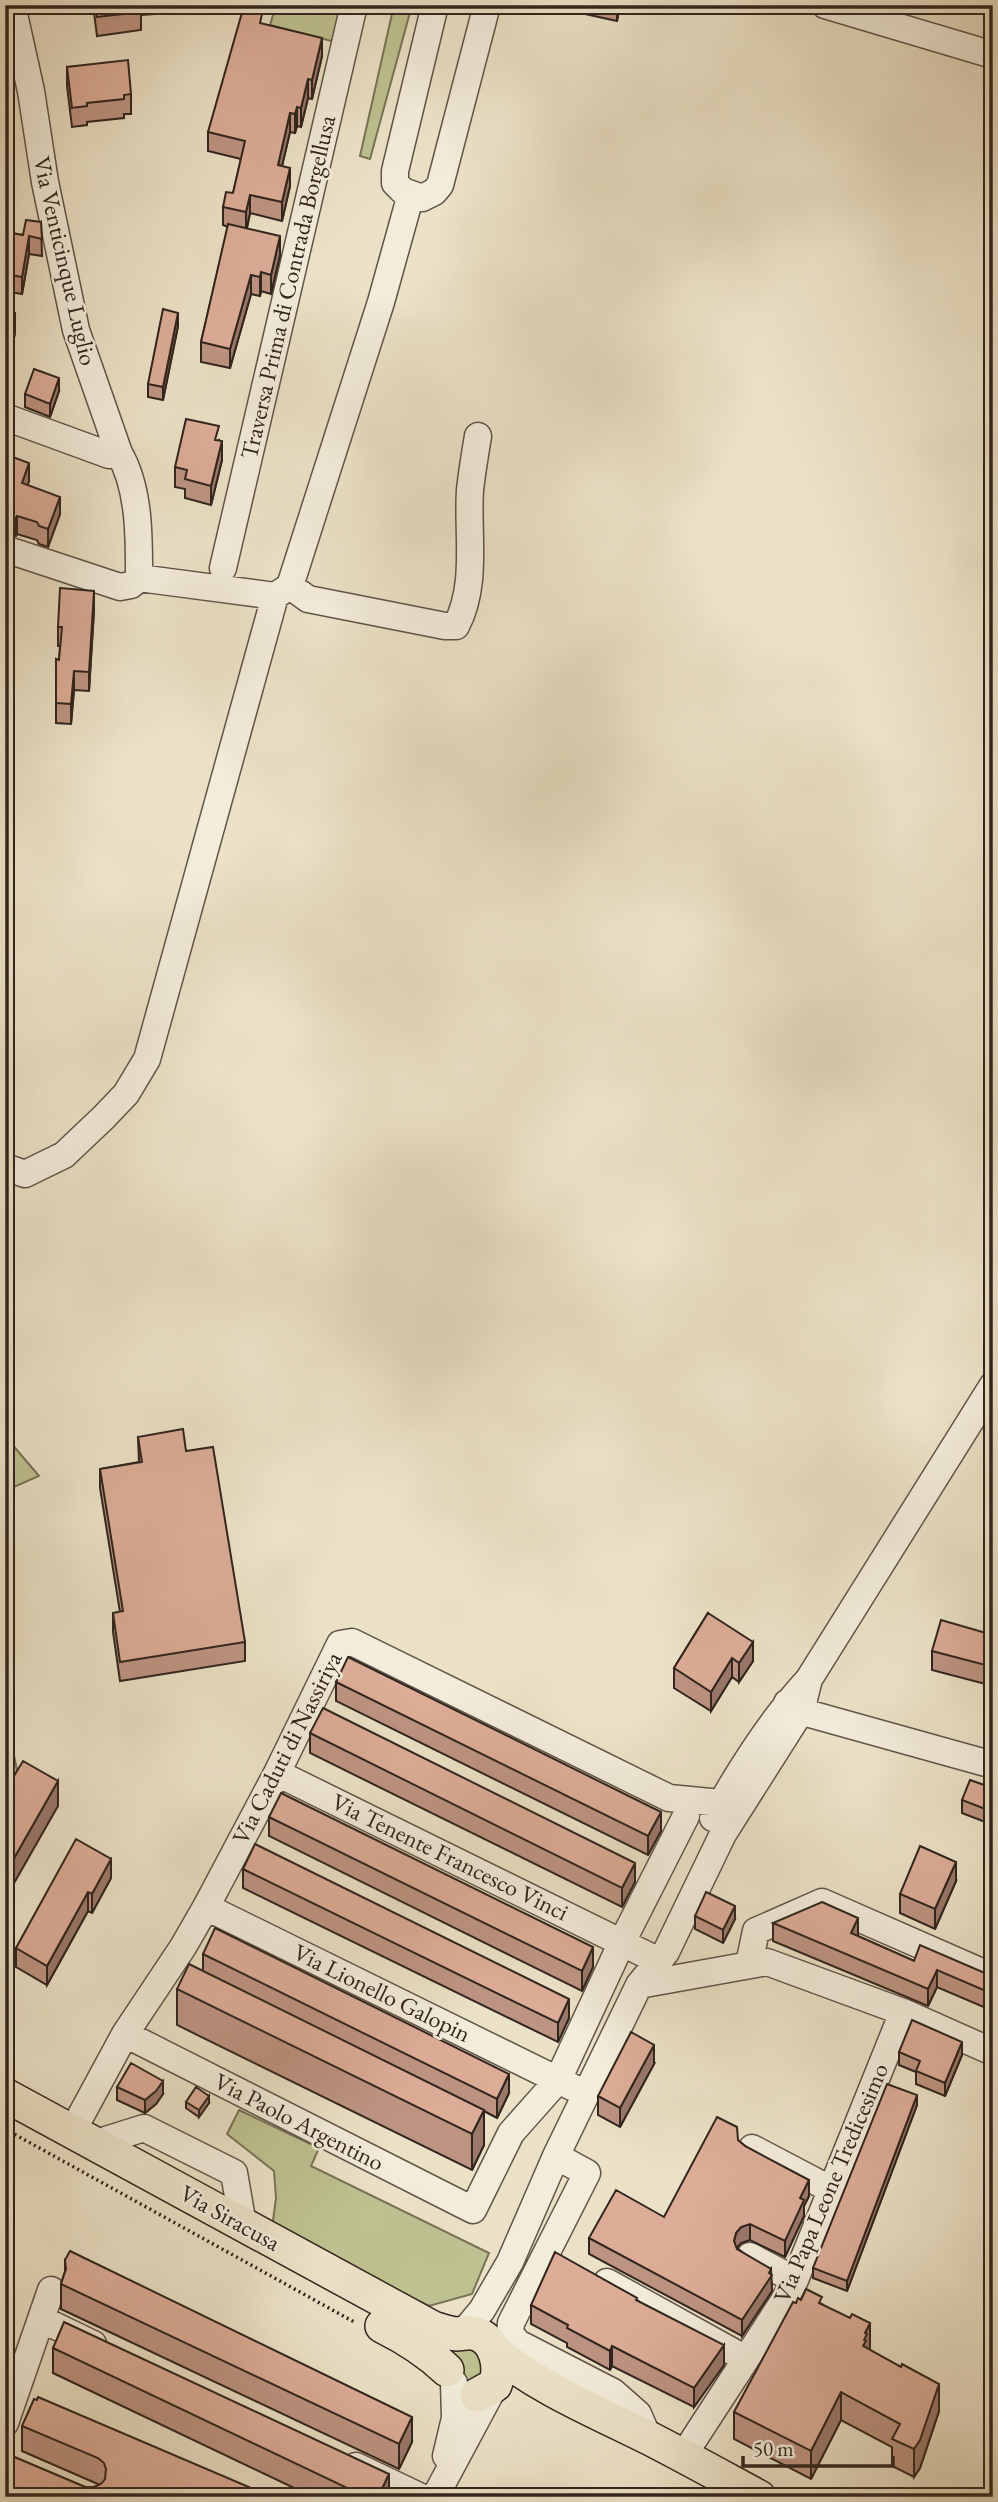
<svg xmlns="http://www.w3.org/2000/svg" width="998" height="2502" font-family="'EB Garamond',serif">
<rect width="100%" height="100%" fill="#ebe1c6"/>
<filter id="stains"><feTurbulence type="fractalNoise" baseFrequency=".00286" numOctaves="4"/><feColorMatrix values="0 0 0 0 .2 0 0 0 0 .09 0 0 0 0 .02 0 0 0 .5 -.17"/></filter>
<radialGradient id="worn" r=".72"><stop offset=".6" stop-color="#630" stop-opacity="0"/><stop offset="1" stop-color="#630" stop-opacity=".3"/></radialGradient>
<path fill="#bec190" stroke="#787357" stroke-width="2" d="M276 5H347L339 43 270 25Z
M394 5H412L370 159 360 156Z
M5 1436 39 1476 5 1491Z
M5 1713 19 1779 5 1784Z
M239 2110 319 2148 311 2166 489 2253 472 2294 429 2306 272 2228 276 2198 274 2171 227 2134Z
M456 2345H477L488 2375 466 2383C459 2371 446 2358 456 2345Z"/>
<g fill="none" stroke-linecap="round" stroke-linejoin="round">
<defs>
<path id="minor" d="M435 5 395 171V183L403 191 422 198 434 192 440 185 487 5
M825 5 993 55
M5 417 109 455 119 453
M5 549 120 587 131 585 139 578C139 538 140 489 119 453L76 330 45 182 31 91 12 5
M223 568 354 5
M139 578 275 596 290 586 381 302 411 194
M290 586 308 599 445 626H456C478 585 467 534 470 490 472 472 475 454 478 436
M5 1167 25 1174 64 1155 103 1118 126 1094 147 1059 275 596
M787 1703 810 1714 993 1765
M277 1773 659 1961
M713 1818C740 1769 771 1720 809 1679L993 1385
M206 1907 572 2087
M749 1964 756 1931 822 1902 993 1977
M639 1985 767 1962 903 2012 993 2052
M125 2034 473 2210 511 2133 558 2080 622 1942 686 1816
M72 2132 125 2034 183 1947 206 1907 277 1773 340 1644 352 1642 669 1798 721 1803
M93 2144 144 2128 234 2173 243 2225
M752 2148 830 2189
M556 2156 587 2173 511 2323 510 2333 518 2343 613 2392 638 2414 648 2437
M750 2256 795 2280
M607 2282 746 2359
M41 2319 93 2344
M462 2334 482 2310 510 2262 556 2156 639 1985 666 1952 723 1834 801 1711 809 1679
M5 2423 51 2290
M446 2456 455 2418 454 2383
M683 2456 785 2299 795 2280 903 2012
M356 2466 421 2497
M435 2497 495 2385"/>
<path id="major" d="M5 2095 433 2328C440 2330 448 2333 456 2334 461 2334 468 2332 473 2333 496 2337 502 2367 495 2385L477 2395
M382 2326C406 2338 427 2351 447 2370
M494 2351C539 2388 597 2412 649 2438 686 2457 722 2477 759 2497"/>
</defs>
<use href="#minor" stroke="#605448" stroke-width="29"/>
<use href="#major" stroke="#31251e" stroke-width="36"/>
<path stroke="#31251e" stroke-width="3.5" stroke-dasharray="2 3.5" stroke-linecap="butt" d="M5 2129 356 2323"/>
<use href="#minor" stroke="#f2ecda" stroke-width="26"/>
<use href="#major" stroke="#ebe1c6" stroke-width="33"/>
</g>
<path fill="#bd9482" stroke="#31251e" stroke-width="2" d="M93 5H154V14L141 15V30L97 36Z
M562 5H620L617 21 562 9Z
M262 24 322 56 312 99 308 98 301 127 297 126 295 133 290 132 282 166 290 186 282 221 250 213 247 228 280 255 271 294 261 291 260 296 251 294 230 368 201 362V342L228 227 223 225V207L233 193 241 159 208 151V132Z
M67 67 131 94V114H124V118L87 122V125L72 127 67 86Z
M41 222 42 256 29 254 22 294 5 291V232L23 235Z
M5 312 15 333 7 372 5 371Z
M178 326 163 400 148 397V384Z
M59 391 50 417 25 407V394Z
M219 440 222 460 211 505 185 498V489L175 487V467Z
M5 468 29 481 27 485 60 514 48 547 39 544 37 540 17 534 16 536 5 535Z
M94 610 89 691 74 690 71 724 56 723V659L59 660 60 646H58V627Z
M138 1437 186 1451 245 1642V1661L120 1681 113 1632V1613L120 1612 100 1488V1469L139 1462Z
M993 1612V1686L932 1670V1651L987 1633V1615Z
M708 1613 753 1661 739 1682 732 1677 711 1711 674 1688V1668Z
M336 1682 661 1831 648 1855 336 1701Z
M310 1733 635 1882 622 1907 310 1753Z
M993 1788V1825L962 1813V1800Z
M269 1817 593 1967 582 1991 269 1836Z
M111 1859V1878L92 1913 88 1911 47 1985 16 1967V1948Z
M243 1869 569 2018 558 2042 243 1888Z
M956 1881 935 1929 900 1913V1894Z
M695 1916 735 1919 723 1943 695 1929Z
M773 1923 858 1936 914 1961 987 1974H993V2011L937 1987 928 2006 773 1941Z
M203 1954 509 2093 497 2118 484 2111V2145L472 2170 177 2025V1989L203 1971Z
M899 2052 962 2055 945 2096 916 2084V2072L899 2065Z
M654 2064 620 2127 598 2115V2096Z
M117 2087 163 2094 156 2104 145 2113 117 2100Z
M186 2102 209 2103 199 2117 186 2108Z
M917 2105 847 2291 813 2278V2268Z
M738 2140 745 2146 809 2196 804 2206V2216L785 2257 750 2240 741 2243 737 2248 771 2274 772 2291 742 2336 589 2254V2238L664 2217Z
M65 2260 412 2442 399 2469 61 2309V2284L65 2271Z
M637 2300 724 2365 694 2407 612 2366 610 2370 567 2347V2343L531 2324V2305Z
M801 2300 822 2304 870 2350 939 2411 920 2468 914 2477 892 2466V2447L841 2420 811 2479 734 2439V2412L796 2303Z
M53 2348 389 2497H313L53 2373Z
M993 2357V2381L991 2380V2361Z
M22 2426 272 2497H5V2453L85 2487H94L100 2485 22 2451Z"/>
<path fill="#9a786a" stroke="#31251e" stroke-width="2" d="M617 5H620L617 21Z
M322 38V56L312 99V80Z
M308 79V98L301 127V108Z
M297 107V126L295 133V114Z
M290 113V132L278 183V165Z
M290 168V186L282 221V202Z
M250 195V213L246 231V212Z
M29 236V254L22 294V277Z
M280 236V255L271 294V275Z
M261 272V291L260 296V277Z
M251 275V294L230 368V349Z
M15 313V333L7 372V353Z
M178 313V326L163 400V387Z
M59 378V391L50 417V404Z
M222 441V460L211 505V486Z
M29 463V481L22 501V483Z
M60 497V514L48 547V529Z
M17 516V534L16 536V518Z
M94 591V610L89 691V672Z
M74 671V690L71 724V704Z
M753 1642V1661L739 1682V1663Z
M732 1658V1677L711 1711V1692Z
M58 1781V1806L5 1899V1874Z
M661 1812V1831L648 1855V1836Z
M111 1859V1878L92 1913V1894Z
M956 1862V1881L935 1929V1909Z
M635 1863V1882L622 1907V1888Z
M88 1892V1911L47 1985V1966Z
M735 1906V1919L723 1943V1930Z
M858 1918V1935L851 1950V1933Z
M593 1947V1967L582 1991V1971Z
M937 1970V1987L928 2006V1989Z
M569 1999V2018L558 2042V2023Z
M962 2042V2055L945 2096V2083Z
M654 2045V2064L620 2127V2108Z
M509 2074V2093L497 2118V2099Z
M163 2081V2094L156 2104 145 2113V2100Z
M917 2095V2105L847 2291V2281Z
M209 2096V2103L199 2117V2110Z
M484 2110V2145L472 2170V2134Z
M809 2180V2196L804 2206V2216L785 2257V2241L800 2198Z
M750 2224V2240L741 2243 736 2249 734 2241 736 2233 741 2227Z
M771 2269 772 2291 742 2336V2320Z
M870 2323V2350L863 2346 865 2333Z
M724 2345V2365L694 2407V2388Z
M612 2346V2366L610 2370V2351Z
M939 2384V2411L920 2468 914 2477V2449Z
M841 2392V2420L811 2479V2451Z
M412 2417V2442L399 2469V2444Z
M389 2474V2497H378Z"/>
<path fill="#dcac97" stroke="#31251e" stroke-width="2" d="M95 5H140L141 12 97 17Z
M243 9 262 14 260 23 322 38 312 80 308 79 301 108 297 107 295 114 290 113 278 165 290 168 282 202 250 195 246 212 223 207 226 192 233 193 245 141 208 132Z
M128 60 131 94 124 95V99L87 103V106L72 108 67 67Z
M26 220 41 222 42 239 29 236 22 277 5 274V232L23 235Z
M228 224 280 236 271 275 261 272 260 277 251 275 230 349 201 342Z
M163 309 178 313 163 387 148 384Z
M5 312 15 313 7 353 5 352Z
M34 369 59 378 50 404 25 394Z
M186 419 219 426 215 440 222 441 211 486 185 479 187 470 175 467Z
M10 456 29 463 22 483 60 497 48 529 39 526 37 522 17 516 16 518 5 517V468Z
M60 588 94 591 89 672 74 671 71 704 56 703V659L59 660 62 627H58Z
M183 1429 186 1451 213 1447 245 1642 120 1662 113 1613 123 1611 100 1469 142 1462 138 1437Z
M993 1612V1629L987 1615Z
M708 1613 753 1642 739 1663 732 1658 711 1692 674 1668Z
M941 1620 993 1635V1667L932 1651Z
M348 1657 661 1812 648 1836 336 1682Z
M323 1708 635 1863 622 1888 310 1733Z
M23 1761 58 1781 5 1874V1791Z
M970 1780 993 1788V1812L962 1800Z
M281 1793 593 1947 582 1971 269 1817Z
M76 1839 111 1859 92 1894 88 1892 47 1966 16 1948Z
M255 1844 569 1999 558 2023 243 1869Z
M920 1846 956 1862 935 1909 900 1894Z
M706 1892 735 1906 723 1930 695 1916Z
M822 1902 858 1918 851 1933 914 1961 920 1945 987 1974H993V1994L937 1970 928 1989 773 1923Z
M215 1928 509 2074 497 2099 203 1954Z
M189 1964 484 2110 472 2134 177 1989Z
M912 2020 962 2042 945 2083 916 2071 920 2061 899 2052Z
M631 2032 654 2045 620 2108 598 2096Z
M131 2063 163 2081 156 2091 145 2100 117 2087Z
M887 2084 917 2095 847 2281 813 2268Z
M196 2087 209 2096 199 2110 186 2102Z
M717 2117 737 2127 738 2140 745 2146 809 2180 800 2198 804 2200 785 2241 750 2224 741 2227 736 2233 734 2241 737 2249 771 2269 769 2273 772 2275 742 2320 589 2238 616 2190 664 2217Z
M70 2251 412 2417 399 2444 61 2284 66 2269 65 2260Z
M555 2252 637 2298 636 2300 724 2345 694 2388 612 2346 610 2351 567 2328 568 2325 531 2305Z
M806 2289 822 2297 819 2303 850 2318 852 2314 870 2323 865 2333 867 2334 864 2340 866 2341 863 2346 901 2367 902 2364 939 2384 920 2440 914 2449 892 2439 900 2424 841 2392 811 2451 734 2412 793 2302 796 2303 798 2298 801 2300Z
M64 2322 389 2474 378 2497H366L53 2348Z
M38 2397 272 2497H26L5 2488V2453L85 2487H94L101 2484 105 2479 106 2469 104 2463 98 2458 22 2426 34 2399 37 2400Z"/>
<g text-anchor="middle" stroke-width="5" stroke-linejoin="round" paint-order="stroke">
<g font-size="24" fill="#31251e" stroke="#f2ecda">
<text transform="translate(65 261) rotate(77)" y="8">Via Venticinque Luglio</text>
<text transform="translate(288 287) rotate(-77)" y="8">Traversa Prima di Contrada Borgellusa</text>
<text transform="translate(287 1748) rotate(-63)" y="8">Via Caduti di Nassiriya</text>
<text transform="translate(450 1857) rotate(26)" y="8">Via Tenente Francesco Vinci</text>
<text transform="translate(382 1993) rotate(26)" y="8">Via Lionello Galopin</text>
<text transform="translate(299 2122) rotate(27)" y="8">Via Paolo Argentino</text>
<text transform="translate(831 2183) rotate(-67)" y="8">Via Papa Leone Tredicesimo</text>
<text transform="translate(230 2218) rotate(29)" y="8">Via Siracusa</text>
</g>
</g>
<rect width="998" height="2502" fill="none" stroke="#ebe1c6" stroke-width="28"/>
<rect x="7" y="7" width="984" height="2488" fill="none" stroke="#31251e" stroke-width="3.5"/>
<rect x="14" y="14" width="970" height="2474" fill="none" stroke="#31251e" stroke-width="2"/>
<path d="M743 2456v10h150v-10" fill="none" stroke="#31251e" stroke-width="3.5"/>
<text x="753" y="2456" font-size="21" fill="#31251e" stroke="#f2ecda" stroke-width="5" paint-order="stroke">50 m</text>
<rect width="100%" height="100%" filter="url(#stains)"/>
<rect width="100%" height="100%" fill="url(#worn)"/>
</svg>
